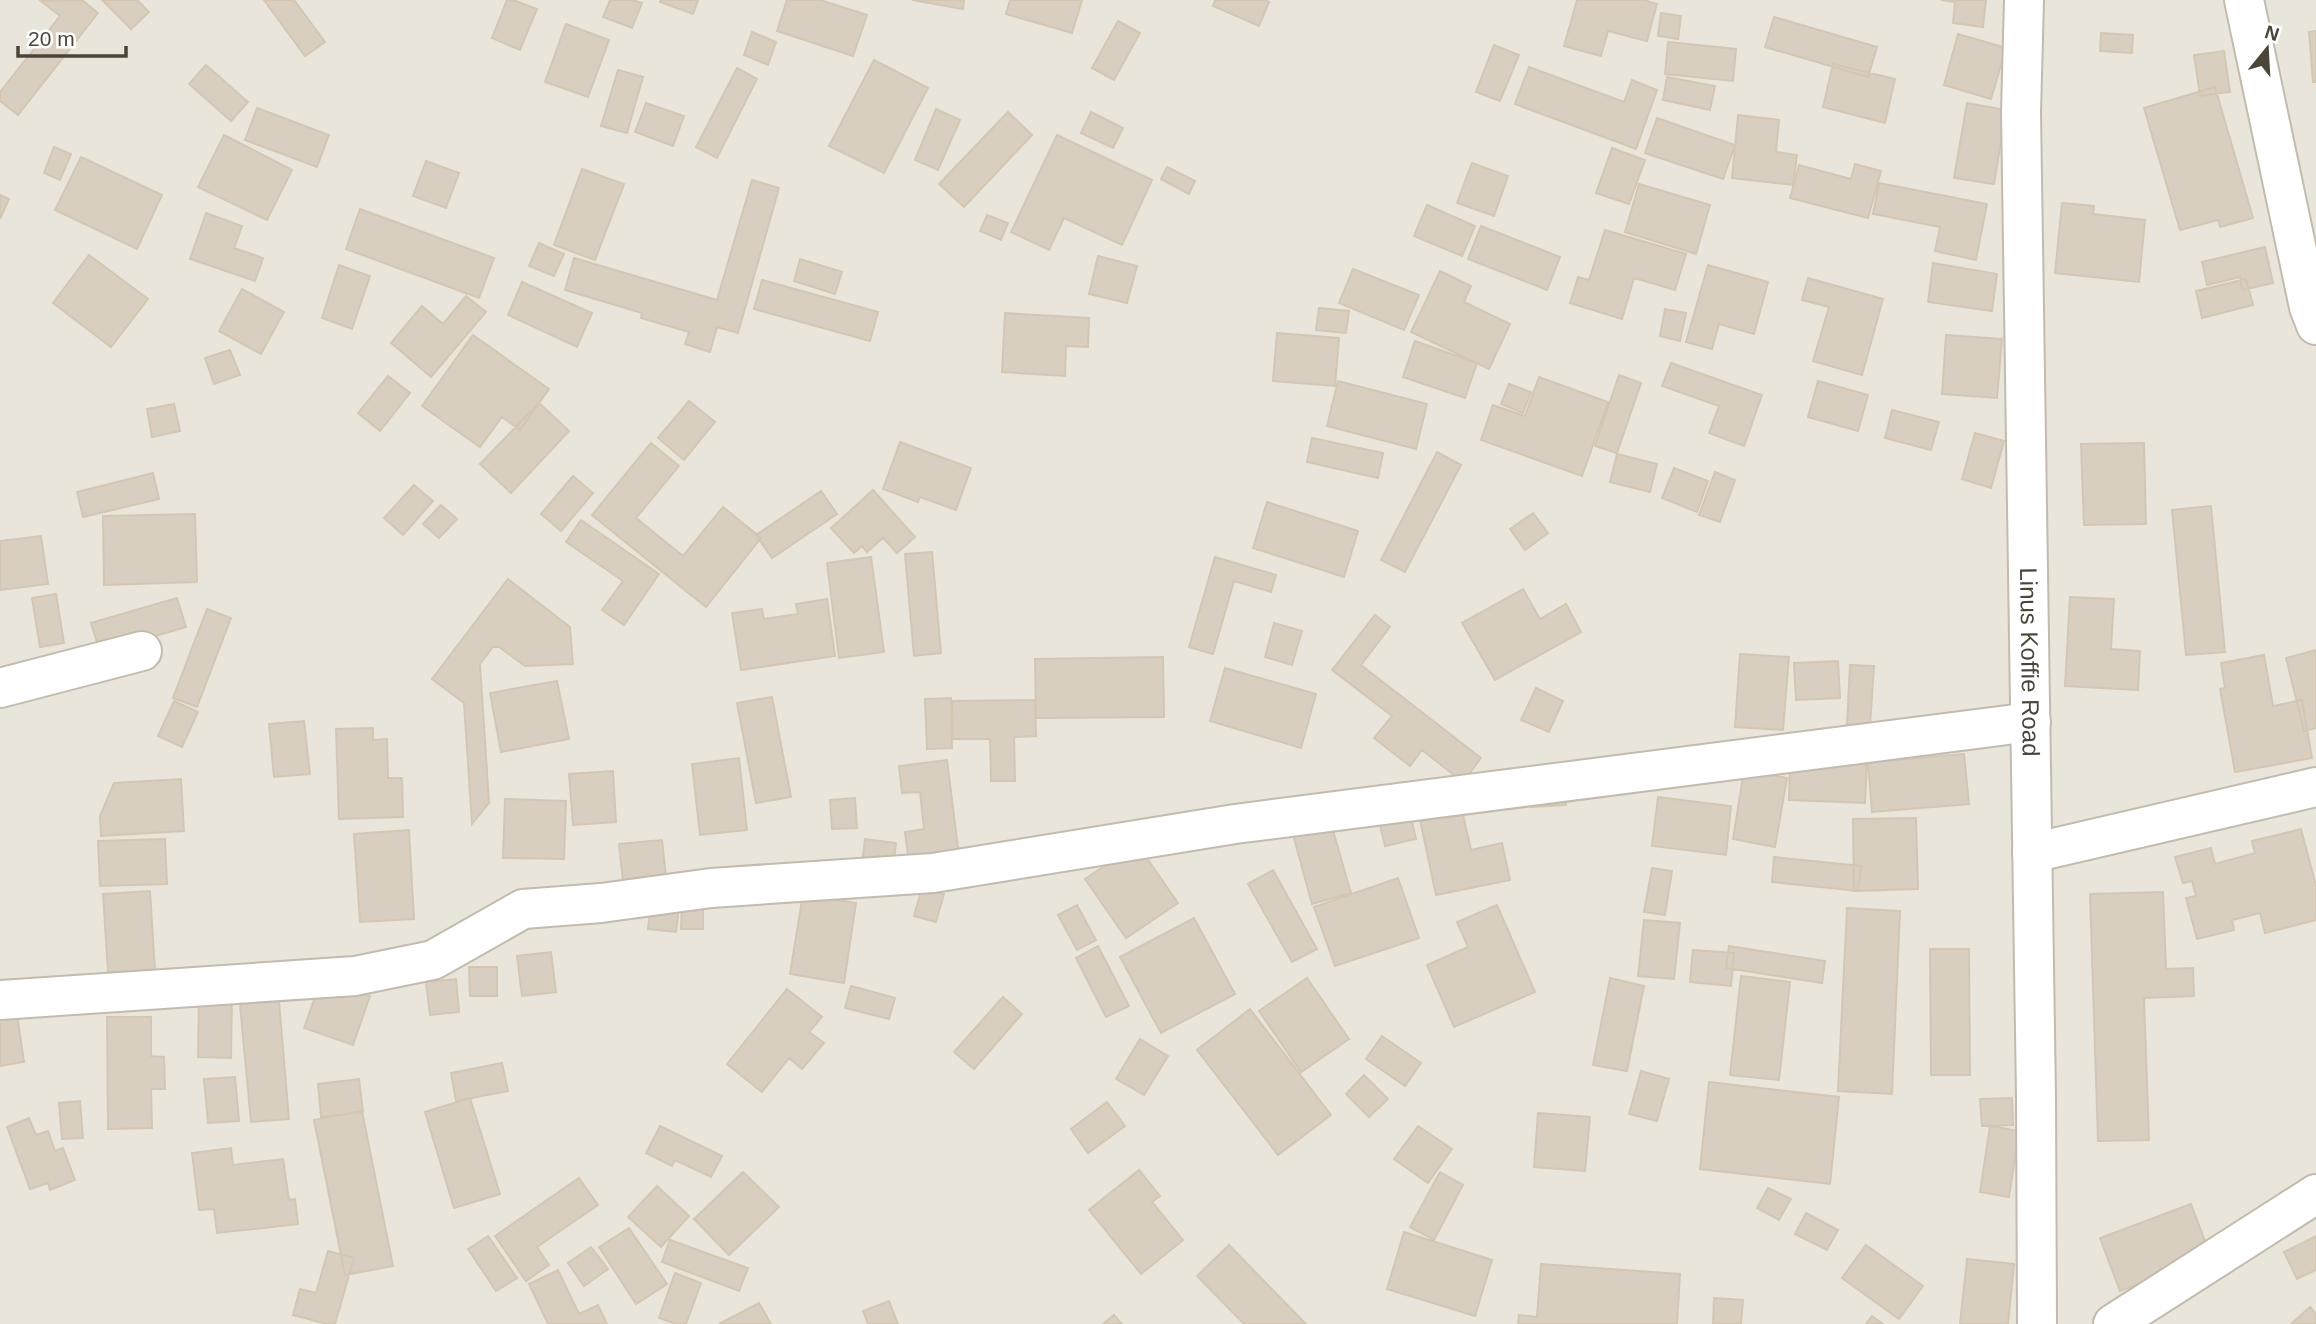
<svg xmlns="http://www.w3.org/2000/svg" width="2316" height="1324" font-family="Helvetica,sans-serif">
<rect width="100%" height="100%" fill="#f6f3ec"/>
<path fill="#eae5da" d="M0 0H2316V1324H0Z"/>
<path fill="#d8cfc1" stroke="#d3c7b4" stroke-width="2" d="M82 0 98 13 18 115 0 101V92L60 16 41 1Z
M102 0H137L149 12 131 29Z
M264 0H294L325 42 305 56Z
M507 0H513L537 9 520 50 492 38Z
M610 0H632L642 3 632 28 603 17Z
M661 0H698L693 14 660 2Z
M787 0H820L867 15 853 56 777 31Z
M912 0H964L963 9Z
M1010 0H1082L1072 33 1006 14Z
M1215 0H1265L1269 2 1259 26 1213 6Z
M1577 0H1644L1657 4 1647 41 1608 31 1601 56 1564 46Z
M1941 0H1986L1983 27 1953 23 1955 2Z
M1661 13 1681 16 1678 39 1658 36Z
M1774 17 1877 47 1868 77 1765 47Z
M1118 21 1140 33 1114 80 1092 68Z
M566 24 609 40 588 97 545 82Z
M2316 31V82H2313L2309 32Z
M752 32 776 42 768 65 744 55Z
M2101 33 2133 35 2132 53 2100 51Z
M1958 34 2006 48 1991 99 1944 85Z
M1668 42 1736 49 1733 81 1665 74Z
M1494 45 1519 55 1500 101 1476 92Z
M2224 51 2230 92 2200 96 2194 55Z
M874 60 928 88 884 173 829 146Z
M1833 64 1895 79 1885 123 1823 107Z
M206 65 248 102 231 121 189 84Z
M1529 67 1624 102 1632 80 1657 90 1636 149 1515 104Z
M737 68 757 79 717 158 696 147Z
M618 70 643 77 627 133 601 126Z
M1667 77 1715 86 1710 110 1663 100Z
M2215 87 2253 218 2220 227 2218 220 2180 230 2144 108Z
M646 103 684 116 673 146 635 132Z
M1967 103 2006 110 1994 184 1954 178Z
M257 108 329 135 317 167 245 140Z
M936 109 960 120 938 170 915 160Z
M1008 112 1032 135 964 207 939 184Z
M1091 112 1123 128 1113 148 1081 133Z
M1738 115 1779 120 1776 152 1797 155 1793 185 1732 178Z
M1657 118 1735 145 1723 179 1645 153Z
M224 135 292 170 267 220 198 187Z
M1057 135 1152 180 1122 245 1064 218 1049 250 1011 232Z
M54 147 71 154 60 180 44 173Z
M1612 148 1645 160 1629 204 1596 193Z
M81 157 162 195 137 249 55 210Z
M426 161 459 173 446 208 413 196Z
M1472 163 1508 176 1494 216 1457 203Z
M1855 164 1881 171 1868 218 1790 198 1799 165 1851 179Z
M1167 167 1195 181 1189 194 1161 179Z
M582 169 624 184 595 260 554 245Z
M752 180 779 188 738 333 717 327 710 352 685 344 689 332 641 318 642 313 565 290 574 258 717 300Z
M1879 183 1987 204 1976 260 1935 251 1940 227 1873 214Z
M1639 184 1710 205 1696 254 1625 232Z
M0 195 9 199 0 219Z
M2062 203 2094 206 2093 214 2145 220 2139 282 2055 273Z
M1427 205 1475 226 1462 256 1414 236Z
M360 209 494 258 479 298 346 249Z
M206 213 242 226 234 248 263 258 255 281 190 259Z
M987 215 1008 223 1001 240 980 231Z
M1481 226 1560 257 1547 290 1468 259Z
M1605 230 1686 254 1675 290 1634 278 1622 319 1570 303 1578 277 1589 280Z
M539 243 564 254 554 276 529 266Z
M2265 247 2273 283 2242 290 2240 277 2207 285 2202 262Z
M89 255 148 299 111 347 53 303Z
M1098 256 1137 266 1127 303 1089 294Z
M800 259 842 272 835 294 794 281Z
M1933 263 1997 274 1992 311 1928 302Z
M339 265 370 276 352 329 322 318Z
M1708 265 1768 282 1754 334 1719 324 1712 349 1686 342Z
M1353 269 1419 295 1404 330 1339 303Z
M1440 271 1471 286 1464 302 1510 324 1489 369 1411 332Z
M1808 278 1883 299 1862 375 1813 361 1829 307 1802 300Z
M2246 279 2253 305 2202 318 2196 291Z
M762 280 878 312 870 341 754 309Z
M522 282 592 313 577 347 508 315Z
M242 289 284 312 261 354 219 331Z
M466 296 486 312 431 377 391 343 422 306 443 324Z
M1319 308 1349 311 1346 333 1316 330Z
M1665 309 1686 313 1680 341 1660 336Z
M1005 313 1089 318 1088 347 1066 346 1065 376 1002 372Z
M1277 333 1339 338 1335 386 1273 381Z
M473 335 549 389 520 430 502 417 480 447 422 406Z
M1946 335 2002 339 1997 398 1942 394Z
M1415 341 1477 363 1465 398 1403 377Z
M230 350 240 375 214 384 205 358Z
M1671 363 1762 395 1744 446 1709 433 1719 406 1662 386Z
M1619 375 1641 383 1617 453 1595 446Z
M388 376 410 393 380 431 358 413Z
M1539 377 1608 402 1582 476 1481 440 1493 405 1525 416Z
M1338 381 1427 404 1416 449 1327 426Z
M1818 381 1868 395 1858 431 1808 417Z
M1509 384 1531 392 1523 413 1501 404Z
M689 401 715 422 684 460 658 438Z
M539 403 569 431 511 493 480 464Z
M174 404 180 431 152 437 147 409Z
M1892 410 1939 422 1931 450 1885 438Z
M1975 433 2004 441 1991 488 1962 479Z
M1312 438 1383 453 1378 478 1307 462Z
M900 442 971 468 956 510 920 497 918 502 883 489Z
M651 443 679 466 636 518 683 556 723 507 761 538 706 607 592 515Z
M2144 443 2146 524 2084 525 2081 444Z
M1437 452 1461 465 1405 572 1381 560Z
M1617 454 1657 464 1650 492 1610 482Z
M1674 468 1708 481 1697 512 1662 498Z
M1715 472 1735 480 1720 522 1699 515Z
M153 473 159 499 83 517 77 492Z
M573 476 593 493 561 531 541 514Z
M414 485 433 501 403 535 384 518Z
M873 490 915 537 897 553 883 538 867 552 862 546 854 553 831 528Z
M821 491 837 514 772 558 756 535Z
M1267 502 1358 531 1344 577 1253 548Z
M441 505 457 519 439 538 423 524Z
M2211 506 2225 652 2186 655 2172 510Z
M1533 513 1548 533 1525 550 1510 529Z
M195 514 197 582 104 585 103 516Z
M581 520 659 574 624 625 602 610 623 581 566 542Z
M41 536 48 584 0 590V541Z
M932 552 941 653 914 656 905 554Z
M871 557 884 652 839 658 827 563Z
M1215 557 1276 575 1271 592 1234 581 1213 654 1189 647Z
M508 579 570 627 573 664 525 666 499 647H493L480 664 489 803 472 824 464 703 432 679Z
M1523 589 1540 619 1566 604 1581 632 1495 680 1462 623Z
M56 594 64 643 40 647 32 598Z
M2070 597 2114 599 2111 649 2140 651 2138 690 2065 686Z
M177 598 186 627 100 652 91 623Z
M827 599 835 656 741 670 732 613 762 609 764 619 798 614 796 604Z
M207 609 231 618 197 707 173 698Z
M1375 615 1390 627 1361 665 1481 758 1463 782 1422 750 1410 766 1374 738 1392 716 1332 670Z
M1274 623 1302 631 1292 665 1265 657Z
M2316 650V728L2304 731 2286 658Z
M1740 654 1789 657 1783 730 1735 727Z
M2264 655 2273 706 2302 700 2312 758 2235 772 2220 689 2225 688 2221 663Z
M1163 657 1164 717 1036 718 1035 659Z
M1838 661 1840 698 1796 700 1794 663Z
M1850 665 1874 666 1870 726 1847 725Z
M1225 668 1316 694 1301 748 1210 721Z
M557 681 569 739 501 752 490 693Z
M1536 688 1563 701 1549 732 1521 720Z
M772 697 791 797 756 803 737 703Z
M951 698 952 748 927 749 925 699Z
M1035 700 1036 736 1014 737 1015 781H991L990 739H953L952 701Z
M174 701 198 712 182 747 158 736Z
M304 721 310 774 274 777 269 724Z
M373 728V740L387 739 388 778H402L403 817 339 819 336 729Z
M1964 754 1969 804 1872 812 1868 762Z
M739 758 747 830 700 835 692 764Z
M947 760 959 856 909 862 905 832 924 829 920 792 902 793 899 766Z
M1790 761 1867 764 1865 803 1789 800Z
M1744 770 1787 778 1775 847 1733 839Z
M613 771 616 822 573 825 569 774Z
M181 779 184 831 101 836 100 816 114 783Z
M1565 788 1566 805 1532 807 1531 791Z
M1658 797 1731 806 1726 855 1652 846Z
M855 798 857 828 832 829 830 800Z
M505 799 566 801 564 859 503 858Z
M1461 806 1471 850 1502 843 1510 880 1436 895 1419 815Z
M1410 813 1416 839 1385 846 1379 821Z
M1916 818 1918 889 1854 891 1853 819Z
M1330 820 1351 893 1312 904 1292 831Z
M2301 829 2316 886V920L2265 933 2260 913 2232 920 2234 930 2197 939 2186 898 2196 896 2192 881 2183 883 2175 857 2211 848 2215 864 2255 853 2252 841Z
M409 830 414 919 360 922 354 834Z
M165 839 167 884 100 886 98 841Z
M865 839 896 843 893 868 862 864Z
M662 840 667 886 624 890 619 844Z
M1137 844 1178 903 1126 938 1085 879Z
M1774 857 1861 866 1858 891 1772 882Z
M1652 868 1672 871 1665 915 1644 912Z
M1273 870 1317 949 1292 962 1248 884Z
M1398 878 1419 938 1335 966 1314 907Z
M922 888 944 894 936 922 914 916Z
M150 891 155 970 108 972 103 894Z
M2163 892 2166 969 2193 968 2194 996 2144 998 2149 1140 2098 1141 2090 894Z
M803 894 856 903 844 983 790 974Z
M651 902 679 906 676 932 648 929Z
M682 903H703V929H681Z
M1077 905 1096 940 1077 950 1058 915Z
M1497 905 1535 992 1454 1027 1427 965 1468 947 1457 922Z
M1847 908 1900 911 1892 1094 1838 1091Z
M1194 918 1235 994 1161 1033 1120 957Z
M1644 920 1680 923 1674 979 1638 976Z
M1098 946 1129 1006 1106 1017 1076 958Z
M1729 946 1825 961 1822 983 1726 968Z
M1930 949H1969L1970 1075H1931Z
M1693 950 1734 953 1731 986 1690 982Z
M551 952 556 992 522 996 517 956Z
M469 967H497V996H470Z
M1741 976 1790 982 1779 1080 1730 1075Z
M1307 978 1349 1039 1301 1072 1259 1011Z
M1610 978 1644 986 1627 1071 1593 1065Z
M456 979 459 1012 430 1015 426 982Z
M321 980 370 996 353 1045 304 1028Z
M851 986 895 998 889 1019 845 1008Z
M787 989 822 1017 809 1032 824 1043 802 1069 789 1058 762 1092 727 1064Z
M278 990 289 1119 251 1122 239 994Z
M199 993 232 994 231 1058 198 1057Z
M1003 997 1022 1014 974 1069 954 1052Z
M1250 1009 1331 1115 1278 1155 1197 1050Z
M17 1014 24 1062 0 1066V1017Z
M107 1017H151V1056L164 1057 165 1089H151L152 1128 108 1129Z
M1382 1036 1421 1063 1405 1086 1366 1059Z
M1140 1039 1168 1056 1144 1095 1116 1079Z
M502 1063 508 1091 456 1101 451 1073Z
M1641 1071 1669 1079 1657 1121 1629 1114Z
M1364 1075 1388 1099 1369 1117 1346 1094Z
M235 1077 239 1121 208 1123 204 1079Z
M359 1079 363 1112 321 1117 318 1084Z
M1709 1082 1839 1097 1830 1184 1700 1169Z
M470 1098 500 1194 454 1208 425 1112Z
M2012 1098 2013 1125 1982 1126 1980 1099Z
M80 1101 83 1138 62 1139 59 1103Z
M1107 1102 1125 1126 1088 1153 1071 1129Z
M362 1111 393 1266 345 1275 314 1120Z
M1538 1113 1590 1117 1585 1171 1534 1167Z
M29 1118 36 1135 48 1131 55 1151 63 1148 75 1180 50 1190 48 1183 30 1189 7 1127Z
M660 1126 722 1156 711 1177 675 1160 672 1166 646 1153Z
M1418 1126 1452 1149 1428 1183 1394 1159Z
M1990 1126 2019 1131 2009 1197 1980 1192Z
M231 1148 233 1165 283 1159 289 1200 295 1199 298 1224 217 1233 214 1209 199 1210 192 1153Z
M1139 1170 1160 1196 1152 1202 1183 1240 1141 1274 1089 1210Z
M743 1172 779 1207 729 1255 694 1219Z
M1440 1172 1463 1185 1434 1240 1410 1227Z
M579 1178 598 1205 537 1247 549 1265 526 1281 495 1236Z
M657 1186 689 1216 661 1247 628 1217Z
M1768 1188 1791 1199 1779 1220 1757 1208Z
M2191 1204 2211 1257 2120 1291 2100 1238Z
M1806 1213 1838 1230 1827 1250 1795 1234Z
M629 1228 667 1284 636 1304 599 1247Z
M1404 1232 1492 1260 1475 1316 1387 1289Z
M488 1236 517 1278 496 1291 468 1249Z
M2316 1236V1270L2297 1279 2284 1252Z
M670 1240 748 1268 739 1291 662 1262Z
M1229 1245 1306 1324H1244L1197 1276Z
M1866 1245 1923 1286 1899 1319 1842 1278Z
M591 1247 608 1269 584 1286 568 1263Z
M328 1251 354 1258 335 1324H327L293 1315 300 1289 316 1293Z
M1967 1259 2014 1264 2008 1324H1960Z
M1541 1264 1680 1274 1677 1324H1518L1519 1315 1537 1317Z
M558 1270 579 1314 598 1305 607 1324H548L529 1284Z
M675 1273 701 1283 686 1324H676L659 1318Z
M1714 1298 1743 1300 1741 1324H1713Z
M889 1301 898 1324H868L863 1311Z
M759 1303 771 1324H719Z
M2310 1307 2316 1314V1324H2291Z
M1114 1315 1122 1324H1103Z
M1872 1316 1883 1324H1866Z"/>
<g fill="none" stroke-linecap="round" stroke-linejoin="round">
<defs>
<g id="minor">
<path id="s1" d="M2024 0 2021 112 2036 1097 2037 1324"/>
<path d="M2244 0 2309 307 2316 325"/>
<path d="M0 688 142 651"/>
<path d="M2032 853 2316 787"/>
<path d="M0 1000 355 976 433 960 523 909 601 903 711 888 933 873 1235 824 2031 722"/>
<path d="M2113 1324 2316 1194"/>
</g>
</defs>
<use href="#minor" stroke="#c2bbae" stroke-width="42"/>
<use href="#minor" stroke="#fff" stroke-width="38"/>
</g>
<g text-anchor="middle" stroke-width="7" stroke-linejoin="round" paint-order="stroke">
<g font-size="24" fill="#4b4439" stroke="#fff">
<text dy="8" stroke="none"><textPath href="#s1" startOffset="662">Linus Koffie Road</textPath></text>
</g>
</g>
<g transform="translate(2267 49) rotate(18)" stroke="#ffffff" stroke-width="5" paint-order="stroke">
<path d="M0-5L12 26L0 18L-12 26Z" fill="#4b4439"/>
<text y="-10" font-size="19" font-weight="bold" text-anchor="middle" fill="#4b4439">N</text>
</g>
<path d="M18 46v10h108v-10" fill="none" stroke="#4b4439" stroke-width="3.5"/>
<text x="28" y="46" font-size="21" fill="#4b4439" stroke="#ffffff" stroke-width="5" paint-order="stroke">20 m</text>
</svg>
